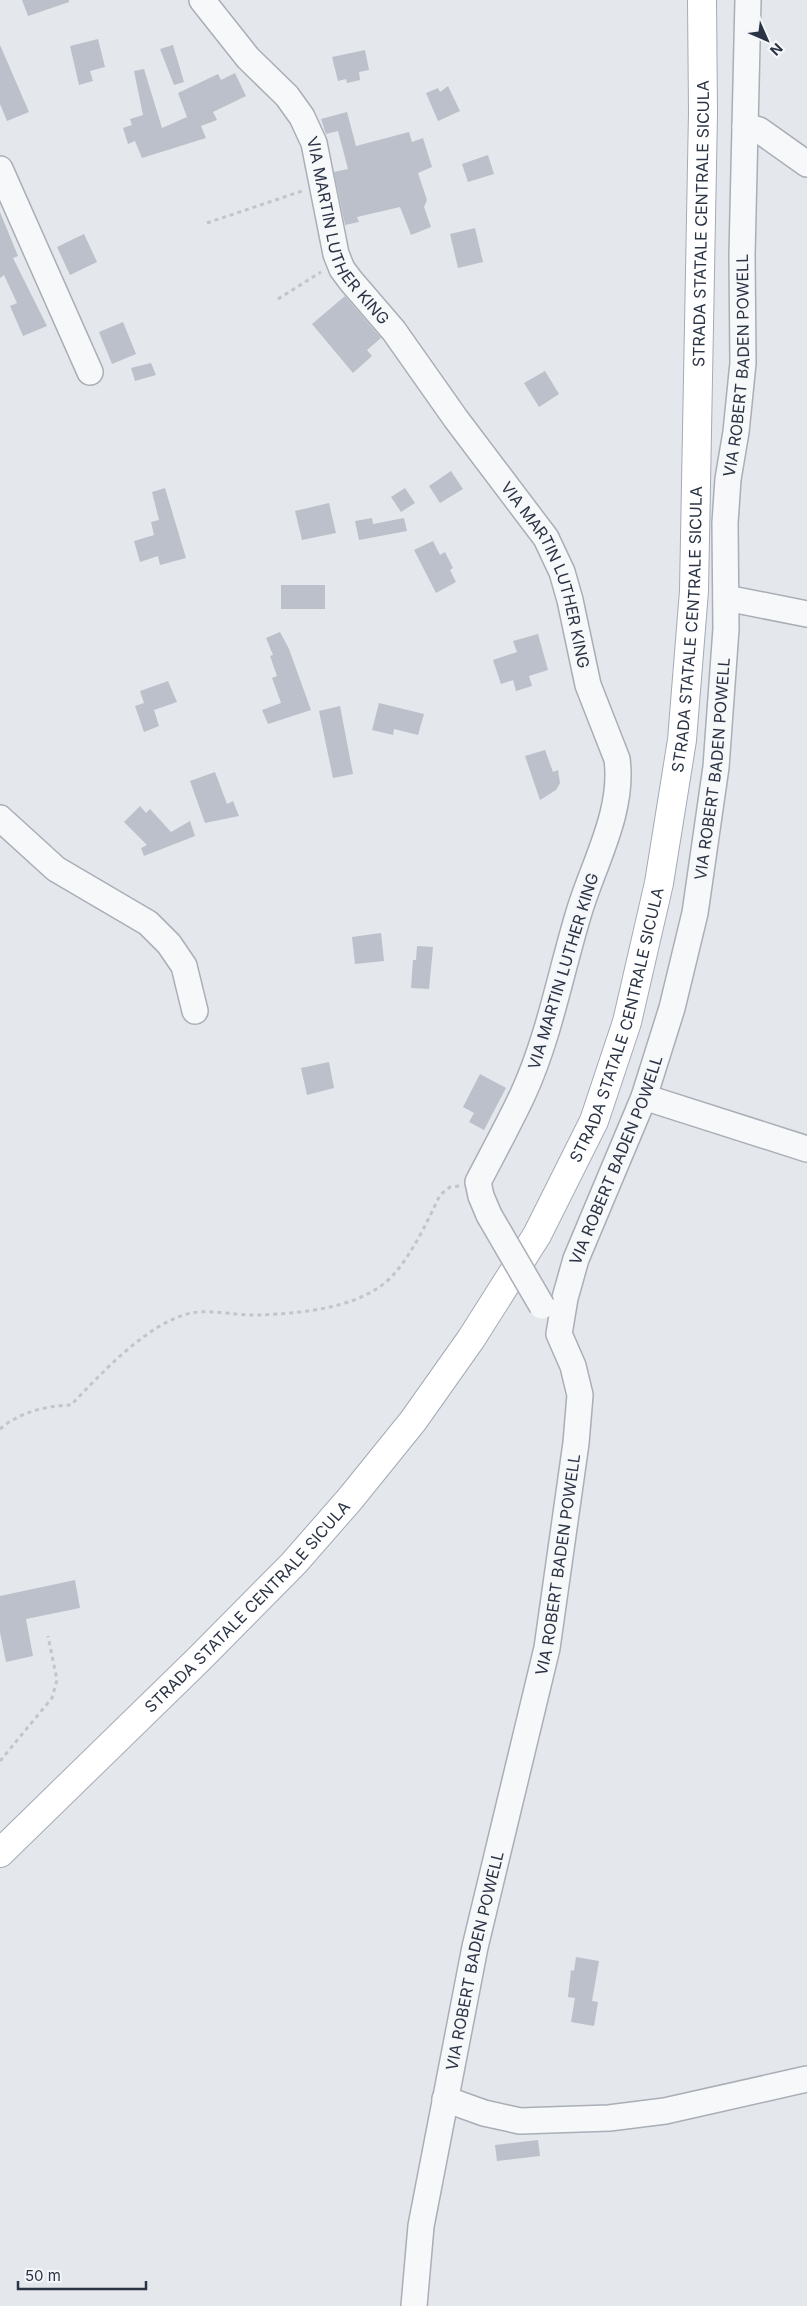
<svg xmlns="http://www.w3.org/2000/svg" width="807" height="2306" font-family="Inter,sans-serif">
<rect width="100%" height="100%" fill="#e4e7ec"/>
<path fill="#bbc0ca" d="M22 0H69V2L28 16Z
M98 39 105 67 90 71 93 81 79 85 70 46Z
M0 45 29 112 7 121 0 104Z
M173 45 184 82 174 85 160 49Z
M365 50 369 70 359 72 360 80 347 83 346 79 338 81 332 57Z
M144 69 162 128 187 117 178 93 218 74 221 80 235 73 246 96 213 112 217 120 201 126 206 138 142 158 135 141 128 144 123 128 132 125 130 119 143 115 134 71Z
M448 86 460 111 438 121 426 93 438 88 440 92Z
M347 112 356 146 409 132 412 142 423 138 432 167 418 173 427 200 424 207 431 227 411 235 400 207 357 217 359 222 345 225 334 172 348 169 338 131 326 134 321 119Z
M488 155 494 174 468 182 462 164Z
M0 212 18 256 13 258 47 326 23 336 10 306 17 303 4 275 0 278Z
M475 228 483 262 458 268 450 234Z
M84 234 97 262 70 275 57 247Z
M345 296 381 338 367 350 372 356 353 373 312 324Z
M123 322 136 354 112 364 99 332Z
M151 363 156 375 135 381 131 368Z
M545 371 559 394 539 407 524 383Z
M451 471 463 489 440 503 429 486Z
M165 488 186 558 160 565 158 556 140 562 134 541 154 535 151 522 159 520 152 492Z
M405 488 415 503 401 512 391 497Z
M329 503 336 533 302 540 295 511Z
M372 518 373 524 404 518 407 531 359 540 355 521Z
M433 541 440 555 445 552 453 568 450 570 456 582 436 593 414 550Z
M281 585H325V609H281Z
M280 632 289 649 311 710 268 724 262 710 281 703 272 678 277 676 270 656 273 655 266 638Z
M538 634 548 670 529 676 532 686 516 691 513 680 501 684 493 660 517 652 513 641Z
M168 681 177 702 154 710 159 726 144 732 135 706 144 703 140 691Z
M379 703 424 714 418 735 394 729 393 735 372 730Z
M340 706 353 774 333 778 319 711Z
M545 750 553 772 558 770 560 783 556 790 540 800 525 756Z
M215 772 227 804 233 801 239 816 205 823 190 781Z
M140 806 146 813 150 809 171 832 190 821 195 836 144 856 141 848 147 845 124 822Z
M381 933 384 961 355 964 352 937Z
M417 946 433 947 429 989 411 988 413 960H416Z
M329 1062 334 1088 307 1095 301 1068Z
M480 1074 506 1088 484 1130 469 1122 474 1113 463 1107Z
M75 1580 80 1608 26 1619 33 1656 6 1662 0 1632V1596Z
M576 1957 599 1961 592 2001 598 2002 594 2026 571 2022 575 1998 568 1997 571 1970 574 1971Z
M538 2140 540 2156 497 2161 495 2145Z"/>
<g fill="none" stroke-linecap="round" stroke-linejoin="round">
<defs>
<g id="minor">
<path id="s1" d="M202 0 248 58 287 96 302 117 314 143 336 254 342 269 351 281 394 331 456 419 546 538 562 572 570 600 588 685 617 759C624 810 595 861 580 909 561 970 550 1035 523 1094 509 1124 493 1153 478 1182L481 1196 489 1215"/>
<path d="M745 126 759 130 807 164"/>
<path d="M0 169 90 372"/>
<path d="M726 598 807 614"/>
<path d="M0 818 56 869 148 923 169 944 184 966 195 1011"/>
<path d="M644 1097 807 1149"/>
<path d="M445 2099 484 2113 520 2121 609 2118 665 2111 807 2079"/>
<path id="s2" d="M414 2306 421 2226 475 1947 547 1648 576 1443 580 1395 573 1366 559 1334 565 1298 576 1259 644 1097 672 1008 695 913 716 767 726 629 725 523 728 479 736 432 743 363 742 255 748 0"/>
</g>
<g id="major">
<path id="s3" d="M0 1853 200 1658 294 1563 350 1499 413 1421 471 1339 537 1235 594 1121 627 1022 659 883 682 740 694 591 703 112 702 0"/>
</g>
</defs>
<use href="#minor" stroke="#a9aeb7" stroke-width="28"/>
<use href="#major" stroke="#a3abb8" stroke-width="30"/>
<path stroke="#c2c5cb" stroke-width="3" stroke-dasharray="4 4" stroke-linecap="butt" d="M207 223 302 191
M278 299 321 272
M0 1429C20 1412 45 1406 71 1405 102 1373 147 1323 191 1313 213 1309 237 1316 259 1315 305 1313 370 1308 399 1268 416 1246 428 1220 440 1195L450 1187 460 1186
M0 1761 52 1698 57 1680 48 1636"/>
<use href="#minor" stroke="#f7f8fa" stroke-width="25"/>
<use href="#major" stroke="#fff" stroke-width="28"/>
<defs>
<path id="minor-bridge" d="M489 1215 542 1306"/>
</defs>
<use href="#minor-bridge" stroke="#a9aeb7" stroke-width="28" stroke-linecap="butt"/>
<use href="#minor-bridge" stroke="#f7f8fa" stroke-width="25"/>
</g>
<g text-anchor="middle" stroke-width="4.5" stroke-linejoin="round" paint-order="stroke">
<g font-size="16" fill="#2b3445" stroke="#f4f6f9">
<text dy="6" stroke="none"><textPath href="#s3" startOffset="1858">STRADA STATALE CENTRALE SICULA</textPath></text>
<text dy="6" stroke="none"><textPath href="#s1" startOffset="279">VIA MARTIN LUTHER KING</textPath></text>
<text dy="6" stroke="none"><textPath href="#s2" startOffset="1986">VIA ROBERT BADEN POWELL</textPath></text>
<text dy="6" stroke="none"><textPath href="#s1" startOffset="684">VIA MARTIN LUTHER KING</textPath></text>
<text dy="6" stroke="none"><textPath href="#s3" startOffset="1452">STRADA STATALE CENTRALE SICULA</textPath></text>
<text dy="6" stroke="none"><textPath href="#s2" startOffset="1581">VIA ROBERT BADEN POWELL</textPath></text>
<text transform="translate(563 971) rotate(-73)" y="6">VIA MARTIN LUTHER KING</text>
<text dy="6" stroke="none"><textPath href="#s3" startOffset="1048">STRADA STATALE CENTRALE SICULA</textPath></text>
<text dy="6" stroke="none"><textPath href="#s2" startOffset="1176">VIA ROBERT BADEN POWELL</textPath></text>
<text dy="6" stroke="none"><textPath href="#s2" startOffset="756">VIA ROBERT BADEN POWELL</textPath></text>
<text dy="6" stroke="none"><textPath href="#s3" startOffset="349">STRADA STATALE CENTRALE SICULA</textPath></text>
<text dy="6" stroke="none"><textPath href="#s2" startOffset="351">VIA ROBERT BADEN POWELL</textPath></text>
</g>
</g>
<g transform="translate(767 40) rotate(135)" stroke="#f4f6f9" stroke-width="4" paint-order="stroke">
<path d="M0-4L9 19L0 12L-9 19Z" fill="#2b3445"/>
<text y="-8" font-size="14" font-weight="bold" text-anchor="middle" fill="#2b3445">N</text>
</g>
<path d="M18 2281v8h128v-8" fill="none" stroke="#2b3445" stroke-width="2.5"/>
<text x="25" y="2281" font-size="15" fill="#2b3445" stroke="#f4f6f9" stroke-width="4" paint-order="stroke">50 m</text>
</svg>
